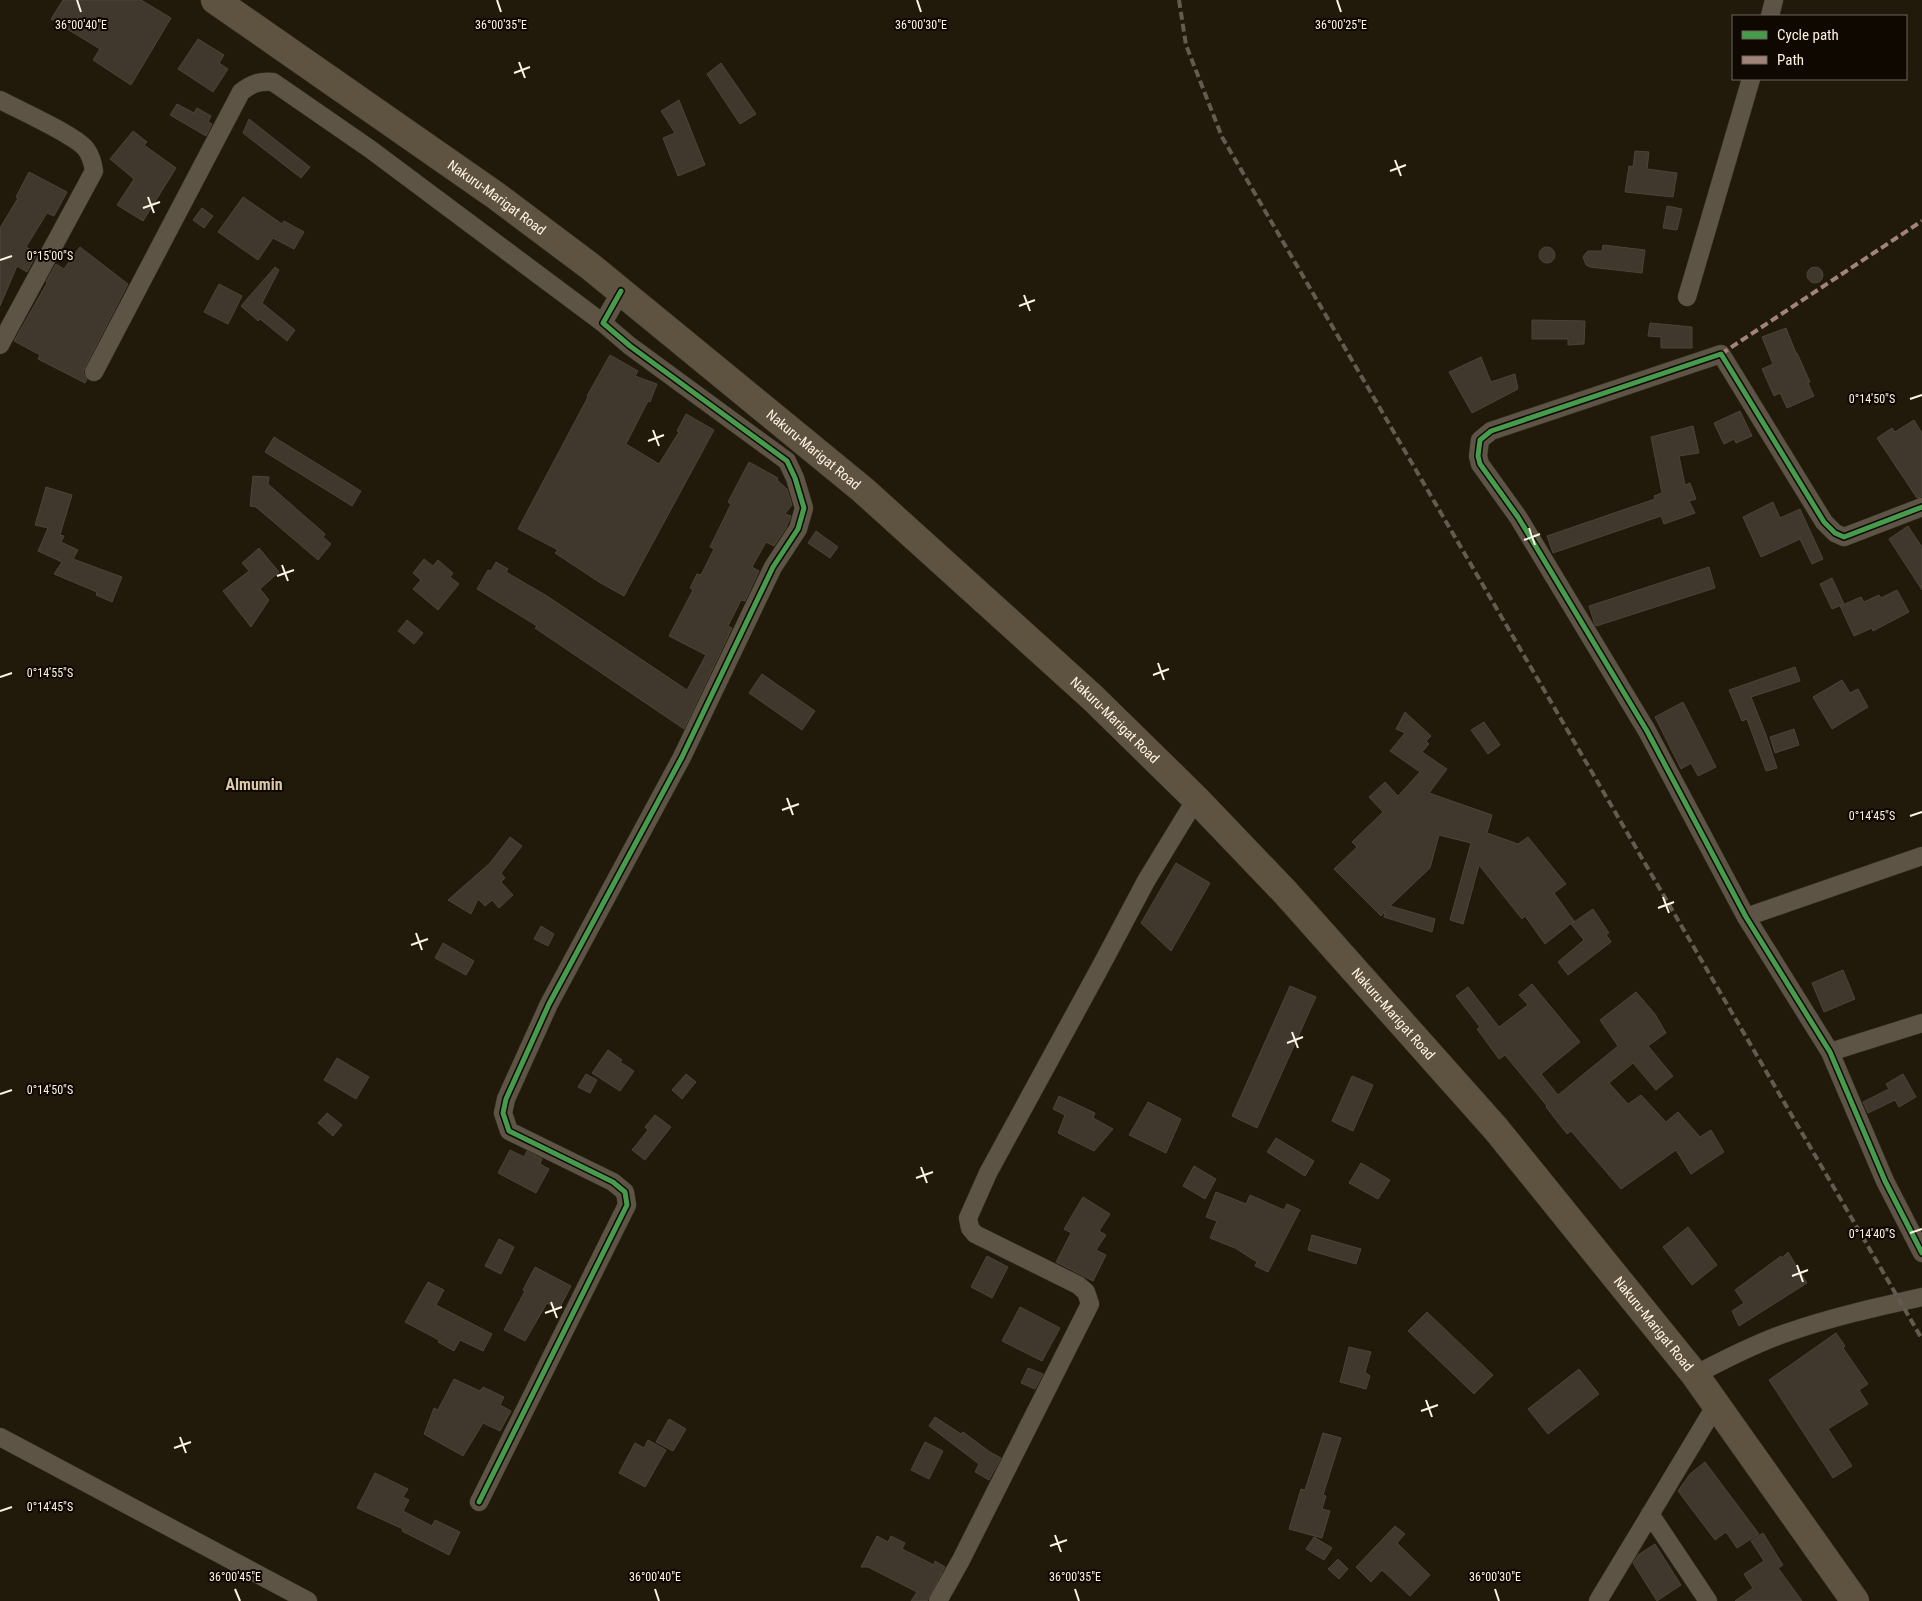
<svg xmlns="http://www.w3.org/2000/svg" width="1922" height="1601" font-family="'Roboto Condensed',sans-serif">
<rect width="100%" height="100%" fill="#21190a"/>
<path fill="#40382d" stroke="#4d4439" d="M63 0H141L171 18 131 85 93 60 100 49 51 19Z
M198 39 224 55 219 63 228 69 213 92 178 69Z
M721 63 756 114 740 124 707 74Z
M679 100 705 165 678 176 663 138 675 133 661 111Z
M177 104 194 113 197 108 211 116 208 122 212 124 206 136 170 115Z
M249 119 310 167 301 178 243 133Z
M133 131 147 142 144 145 176 168 143 221 117 205 134 179 110 159Z
M1635 151 1649 152 1647 169 1677 173 1673 197 1625 192 1629 166 1633 167Z
M29 172 67 192 54 216 47 213 26 247 37 253 27 272 17 266 0 306V228L18 198 16 197Z
M243 197 282 224 284 221 304 232 294 249 273 238 258 260 218 232Z
M1667 206 1682 209 1677 230 1663 228Z
M202 208 213 216 204 228 193 220Z
M1603 245 1645 250 1642 273 1590 267 1586 265 1583 257 1585 254 1588 251H1602Z
M80 247 128 284 85 367 83 373 87 379 85 383 38 359 40 355 14 341 47 283 46 282 56 264 64 269Z
M1539 255a8 8 0 1 1 16 0a8 8 0 1 1-16 0Z
M275 267 279 270 262 303 295 330 287 341 260 319 258 321 241 306Z
M1807 275a8 8 0 1 1 16 0a8 8 0 1 1-16 0Z
M219 284 242 296 228 324 204 312Z
M1532 320 1585 321 1584 344 1568 345V339H1532Z
M1650 323 1692 327V348H1661V337L1648 336Z
M1786 328 1796 353H1797L1810 382 1808 383 1814 396 1787 408 1780 393 1774 396 1762 369 1773 364 1762 337Z
M610 355 638 371 635 376 657 384 650 402 648 401 626 444 659 464 679 432 677 431 686 414 714 430 624 596 599 582 555 553 558 550 518 529 588 397 587 396Z
M1481 357 1491 382 1515 374 1518 389 1472 413 1449 372Z
M1740 411 1752 436 1736 443 1734 439 1724 444 1714 423Z
M1914 420 1922 433V497L1917 498 1877 438 1892 428 1895 432Z
M1693 426 1699 453 1679 456 1685 485 1690 483 1696 499 1689 501 1695 513 1664 524 1661 516 1553 553 1547 536 1655 499 1654 496 1662 493 1651 437Z
M274 437 361 491 352 506 265 452Z
M749 462 778 478 777 480 787 489 792 505 785 514 791 516 786 528 774 546 766 542 752 567 759 571 745 601 741 600 728 626 732 628 684 729 535 628 537 626 477 589 488 570 491 571 496 562 508 569 506 572 547 596 687 690 706 655 669 636 693 590 690 588 697 574 701 575 714 549 710 547 731 504 728 502Z
M253 476 269 477 268 484 325 534 323 537 331 544 318 560 256 507 250 506Z
M46 487 72 495 60 535 64 536 61 542 78 550 73 559 122 577 112 602 96 595 97 592 54 574 62 562 38 551 48 528 35 525Z
M1773 502 1780 518 1800 509 1823 559 1812 564 1800 539 1761 557 1743 517Z
M1908 526 1922 547V590L1889 539Z
M816 531 838 547 830 558 808 543Z
M259 548 279 572 260 589 269 600 251 627 223 591 249 571 242 563Z
M424 559 433 566 438 560 453 573 450 577 459 584 438 610 413 589 421 580 413 573Z
M1709 567 1715 588 1596 626 1595 625 1589 606Z
M1832 578 1844 604 1832 609 1820 584Z
M1897 590 1909 612 1873 631 1872 628 1854 636 1840 606 1861 597 1864 602 1879 595 1881 598Z
M407 620 423 633 414 644 398 631Z
M1795 667 1800 681 1751 697 1766 735 1777 768 1766 771 1747 719 1742 721 1729 690Z
M762 674 815 711 802 730 749 693Z
M1842 680 1850 693 1858 689 1868 707 1832 729 1813 697Z
M1683 702 1716 767 1698 776 1691 763 1681 769 1655 717Z
M1405 712 1431 736 1426 741 1429 744 1422 752 1447 769 1429 793 1492 815 1487 833 1518 844 1528 837 1566 884 1554 893 1574 921 1545 944 1525 916 1522 919 1479 865 1463 924 1450 920 1471 843 1439 835 1430 868 1390 906 1435 919 1432 932 1384 917 1385 911 1381 916 1334 869 1357 847 1352 842 1383 812 1369 797 1385 782 1398 796 1420 772 1390 751 1405 733 1396 729Z
M1484 722 1500 745 1488 754 1471 730Z
M1794 729 1799 745 1775 753 1770 737Z
M510 837 522 846 501 873 505 878 501 882 513 895 499 908 492 900 485 906 478 899 471 914 448 900 490 863Z
M1176 863 1210 883 1171 951 1141 923Z
M1593 909 1609 933 1606 934 1611 942 1568 975 1558 962 1584 940 1571 924Z
M541 926 554 934 548 946 534 939Z
M443 943 474 961 466 975 435 958Z
M1843 970 1855 999 1824 1012 1812 983Z
M1532 984 1580 1042 1541 1074 1558 1095 1618 1046 1600 1020 1636 992 1655 1014 1666 1033 1648 1046 1673 1076 1656 1090 1633 1063 1609 1083 1628 1104 1641 1095 1666 1122 1678 1112 1700 1137 1711 1130 1724 1152 1691 1174 1676 1150 1621 1189 1571 1131 1567 1134 1546 1107 1547 1106 1505 1055 1499 1059 1477 1029 1480 1027 1456 996 1468 987 1499 1027 1528 1005 1519 995Z
M1290 986 1316 997 1257 1128 1232 1116Z
M608 1050 622 1060 620 1062 634 1071 620 1091 592 1073Z
M337 1058 369 1077 356 1099 324 1080Z
M586 1074 597 1080 590 1093 578 1087Z
M686 1074 696 1082 682 1099 672 1090Z
M1903 1074 1916 1097 1899 1107 1895 1100 1868 1113 1863 1102 1889 1089 1886 1084Z
M1352 1076 1373 1085 1353 1131 1332 1121Z
M1059 1096 1095 1113 1093 1118 1113 1129 1094 1151 1058 1133 1065 1115 1053 1109Z
M1148 1102 1181 1119 1166 1153 1129 1135Z
M327 1113 342 1125 333 1136 318 1123Z
M655 1115 671 1127 645 1160 632 1150 648 1130 645 1127Z
M1276 1138 1314 1161 1305 1176 1267 1152Z
M510 1150 524 1157 527 1151 542 1159 540 1164 549 1169 536 1193 498 1173Z
M1361 1163 1390 1180 1378 1199 1349 1183Z
M1194 1166 1216 1179 1205 1199 1183 1186Z
M1216 1192 1246 1204 1250 1195 1284 1210 1287 1204 1300 1210 1268 1272 1255 1266 1257 1262 1235 1248 1210 1238 1217 1221 1206 1217Z
M1083 1197 1110 1214 1099 1231 1106 1235 1096 1250 1106 1255 1093 1281 1056 1262 1071 1233 1064 1229Z
M1688 1227 1717 1265 1692 1285 1663 1247Z
M1312 1235 1361 1249 1356 1264 1308 1250Z
M499 1239 514 1247 501 1274 485 1266Z
M1788 1252 1807 1283 1739 1326 1732 1311 1744 1303 1735 1290 1781 1256 1782 1258Z
M987 1256 1008 1267 992 1298 971 1287Z
M535 1267 571 1286 559 1309 547 1303 525 1341 504 1330 525 1291 523 1290Z
M428 1282 444 1290 436 1305 492 1334 483 1351 460 1340 454 1351 438 1342 439 1340 405 1322Z
M1020 1307 1060 1328 1042 1361 1002 1341Z
M1427 1312 1493 1375 1474 1394 1408 1331Z
M1836 1333 1845 1346 1843 1348 1868 1384 1859 1390 1868 1404 1828 1429 1852 1466 1833 1478 1769 1380Z
M1349 1347 1371 1352 1365 1372 1370 1376 1366 1389 1340 1382Z
M1028 1368 1043 1374 1035 1389 1021 1383Z
M1579 1369 1599 1394 1548 1434 1528 1409Z
M454 1379 480 1391 483 1387 504 1397 500 1405 511 1411 500 1431 483 1423 463 1456 424 1434 434 1408 438 1410Z
M935 1417 961 1434 963 1432 990 1452 1001 1458 989 1480 975 1472 979 1464 929 1426Z
M669 1419 686 1429 673 1451 656 1442Z
M1323 1433 1341 1438 1323 1495 1326 1496 1322 1509 1330 1511 1322 1538 1289 1529 1301 1489 1305 1490Z
M648 1440 666 1450 645 1487 619 1473 635 1443 644 1448Z
M925 1442 943 1451 929 1479 911 1470Z
M1705 1462 1759 1534 1737 1548 1726 1532 1715 1540 1678 1491 1690 1474Z
M375 1473 408 1489 403 1497 409 1500 403 1511 432 1526 435 1520 460 1532 449 1555 402 1531 403 1529 357 1508Z
M1395 1526 1405 1534 1397 1543 1430 1575 1410 1596 1382 1570 1371 1582 1356 1567Z
M1763 1533 1783 1565 1778 1568 1802 1601H1735L1753 1588 1744 1574 1764 1561 1751 1541Z
M877 1536 888 1542 891 1536 905 1543 902 1549 934 1565 935 1561 945 1567 927 1601H911L917 1592 868 1567H861Z
M1314 1537 1332 1548 1324 1560 1306 1549Z
M1655 1544 1681 1585 1657 1601 1633 1563 1638 1555Z
M1338 1559 1348 1569 1339 1579 1328 1569Z"/>
<g fill="none" stroke-linecap="round" stroke-linejoin="round">
<defs>
<path id="street" d="M1770 16 1774 0
M0 100C19 110 75 135 86 149 91 156 93 163 94 171L0 345
M1687 297 1751 79
M94 372 241 92C252 83 260 81 273 82L370 149 603 323
M1922 507 1844 537 1835 533 1824 522 1721 354 1491 431 1480 440 1478 456 1480 464 1518 517 1647 731 1746 917 1830 1052 1885 1181 1922 1253
M1746 917 1922 856
M1830 1052 1922 1023
M1695 1375C1725 1359 1756 1343 1789 1332 1832 1317 1877 1307 1922 1297
M0 1437 308 1601
M479 1502 627 1205 625 1192 613 1182 509 1131 503 1113 506 1099 549 1004 682 757 773 567 798 529 804 508 795 478 787 461 630 346 603 323 621 291
M1650 1514 1708 1601
M938 1601 961 1560 1090 1304 1086 1292 1078 1285 975 1234 970 1228 968 1218 988 1173 1102 964 1146 881 1196 799
M1598 1601 1716 1405"/>
<g id="primary">
<path id="s1" d="M215 0 495 195 591 267 863 490 1093 698 1196 799 1285 892 1496 1129 1695 1375 1855 1601"/>
</g>
</defs>
<use href="#street" stroke="#3e372a" stroke-width="19"/>
<use href="#primary" stroke="#3e372a" stroke-width="29"/>
<use href="#street" stroke="#5d5446" stroke-width="18"/>
<use href="#primary" stroke="#5e5241" stroke-width="28"/>
<path stroke="#625b50" stroke-width="4" stroke-dasharray="8 4" stroke-linecap="butt" d="M1179 0 1186 45 1222 137 1922 1339"/>
<path stroke="#a18479" stroke-width="4" stroke-dasharray="8 4" stroke-linecap="butt" d="M1721 354 1922 221"/>
<defs>
<path id="cycleway" d="M1922 507 1844 537 1835 533 1824 522 1721 354 1491 431 1480 440 1478 456 1480 464 1518 517 1647 731 1746 917 1830 1052 1885 1181 1922 1253
M479 1502 627 1205 625 1192 613 1182 509 1131 503 1113 506 1099 549 1004 682 757 773 567 798 529 804 508 795 478 787 461 630 346 603 323 621 291"/>
</defs>
<use href="#cycleway" stroke="#0e0801" stroke-width="8"/>
<use href="#cycleway" stroke="#469c4c" stroke-width="5"/>
</g>
<path fill="none" stroke="#fdf4e4" stroke-width="2" d="M77 0 81 12M497 0 501 12M917 0 921 12M1337 0 1341 12M519 62 525 78M514 73 530 67M1395 160 1401 176M1390 171 1406 165M148 197 154 213M143 208 160 202M0 260 12 256M1024 295 1030 311M1019 306 1035 300M1910 399 1922 395M653 430 659 446M648 441 664 435M1529 528 1535 545M1524 540 1540 534M282 565 288 581M277 576 294 570M1158 663 1164 680M1153 675 1169 669M0 677 12 673M787 798 793 815M782 810 799 804M1910 816 1922 812M1663 897 1669 913M1658 908 1674 902M416 933 422 950M411 945 428 939M1292 1032 1298 1048M1287 1043 1303 1037M0 1094 12 1090M921 1167 927 1183M916 1178 933 1172M1910 1233 1922 1229M1797 1265 1803 1282M1792 1276 1808 1270M551 1302 557 1318M545 1313 562 1307M1426 1400 1432 1417M1421 1411 1438 1405M180 1437 186 1453M174 1448 191 1442M0 1511 12 1507M1055 1535 1061 1552M1050 1546 1067 1540M235 1589 240 1601M655 1589 659 1601M1075 1589 1079 1601M1495 1589 1499 1601"/>
<g text-anchor="middle" stroke-width="4" stroke-linejoin="round" paint-order="stroke">
<g font-size="14" fill="#fdf4e4" stroke="#0e0801">
<text dy="5" stroke="none"><textPath href="#s1" startOffset="344">Nakuru-Marigat Road</textPath></text>
<text dy="5" stroke="none"><textPath href="#s1" startOffset="749">Nakuru-Marigat Road</textPath></text>
<text dy="5" stroke="none"><textPath href="#s1" startOffset="1154">Nakuru-Marigat Road</textPath></text>
<text dy="5" stroke="none"><textPath href="#s1" startOffset="1559">Nakuru-Marigat Road</textPath></text>
<text dy="5" stroke="none"><textPath href="#s1" startOffset="1964">Nakuru-Marigat Road</textPath></text>
</g>
<g font-size="16" font-weight="bold" fill="#dcc9a9" stroke="#0e0801">
<text x="254" y="790">Almumin</text>
</g>
</g>
<g font-size="12" text-anchor="middle" fill="#fdf4e4" stroke="#0e0801" stroke-width="4" stroke-linejoin="round" paint-order="stroke">
<text x="81" y="29">36°00'40"E</text>
<text x="501" y="29">36°00'35"E</text>
<text x="921" y="29">36°00'30"E</text>
<text x="1341" y="29">36°00'25"E</text>
<text x="50" y="260">0°15'00"S</text>
<text x="1872" y="403">0°14'50"S</text>
<text x="50" y="677">0°14'55"S</text>
<text x="1872" y="820">0°14'45"S</text>
<text x="50" y="1094">0°14'50"S</text>
<text x="1872" y="1238">0°14'40"S</text>
<text x="50" y="1511">0°14'45"S</text>
<text x="235" y="1581">36°00'45"E</text>
<text x="655" y="1581">36°00'40"E</text>
<text x="1075" y="1581">36°00'35"E</text>
<text x="1495" y="1581">36°00'30"E</text>
</g>
<rect x="1732" y="15" width="175" height="65" fill="#0e0801" stroke="#6e665c"/>
<rect x="1742" y="31" width="25" height="8" fill="#469c4c" stroke="#6e665c"/>
<text x="1777" y="40" font-size="15" fill="#fdf4e4">Cycle path</text>
<rect x="1742" y="56" width="25" height="8" fill="#a18479" stroke="#6e665c"/>
<text x="1777" y="65" font-size="15" fill="#fdf4e4">Path</text>
</svg>
